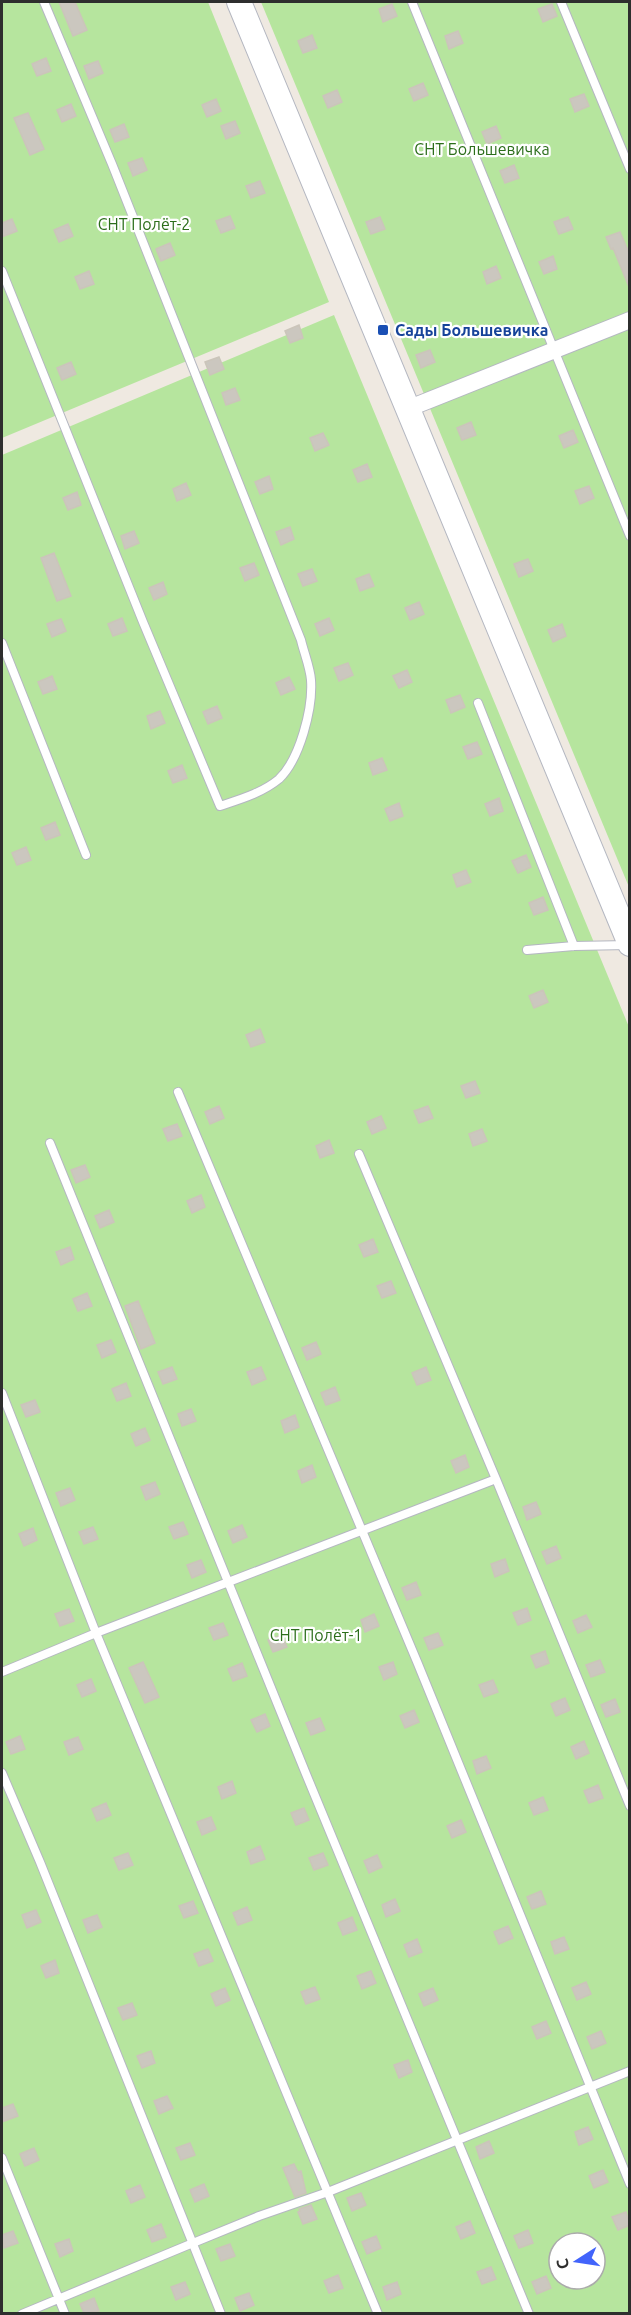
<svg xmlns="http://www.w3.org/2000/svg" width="631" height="2315" font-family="Ubuntu,sans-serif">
<rect width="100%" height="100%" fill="#efe9e1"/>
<path fill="#b6e59e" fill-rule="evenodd" d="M2 2H208L329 302 2 438Z
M261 2H629V887Z
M334 315 629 1027V2313L2 2314V455ZM559 2243H595V2279H559Z"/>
<path fill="#cbc7bf" stroke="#cbc5ba" stroke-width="1.5" d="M59 2H75L87 30 73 36Z
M392 4 397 16 383 22 379 9Z
M552 4 557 16 543 22 538 9Z
M458 31 463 43 449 49 445 36Z
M312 35 317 48 303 53 298 41Z
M46 58 51 71 37 76 32 64Z
M98 61 103 73 89 79 84 66Z
M423 83 428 95 414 101 409 89Z
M337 90 342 102 328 108 323 96Z
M584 94 589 106 575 112 570 99Z
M216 99 221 111 207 117 202 105Z
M71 104 76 116 62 122 57 110Z
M28 113 44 149 30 155 14 118Z
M235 121 240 133 226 139 221 126Z
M124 124 129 137 115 142 110 130Z
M496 126 501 138 487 144 482 132Z
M142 158 147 170 133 176 128 163Z
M514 165 519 178 505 183 500 171Z
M260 181 265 193 251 198 246 186Z
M230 216 235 228 221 233 216 221Z
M380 217 385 229 371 234 366 222Z
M568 217 573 229 559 234 554 222Z
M12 219 17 231 2 237V223Z
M68 224 73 236 59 242 54 230Z
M620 232 630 255 629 287 613 248 611 249 606 237Z
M170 243 175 255 161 261 156 249Z
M553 256 557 269 544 274 539 262Z
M496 266 501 278 487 284 483 272Z
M89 271 94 284 80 289 75 277Z
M299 325 303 338 290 343 285 331Z
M430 350 435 362 421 368 416 355Z
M219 357 224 369 210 375 205 362Z
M71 362 76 374 62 380 57 368Z
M235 388 240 400 226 405 222 393Z
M471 422 476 435 462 440 457 428Z
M573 430 578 442 564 448 559 436Z
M323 433 329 445 315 451 310 438Z
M367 464 372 477 358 482 353 470Z
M269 476 273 489 260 494 255 482Z
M186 483 191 495 177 501 173 489Z
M589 486 594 498 580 504 575 491Z
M77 492 81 505 68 510 63 498Z
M290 527 294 539 281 545 276 532Z
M134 531 139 543 125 549 121 536Z
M54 553 71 596 57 601 41 558Z
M528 559 533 571 519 577 514 564Z
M254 563 259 575 245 581 240 568Z
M312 569 317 581 303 586 298 574Z
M369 574 374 586 360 591 356 579Z
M163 582 167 594 154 600 149 588Z
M419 602 424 614 410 620 405 608Z
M122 618 127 631 113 636 108 624Z
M329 618 334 630 320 636 315 624Z
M61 619 66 631 52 637 47 624Z
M562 624 566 636 553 642 548 630Z
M348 663 353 675 339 681 334 668Z
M407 670 412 682 399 688 393 676Z
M52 676 57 689 43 694 38 682Z
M289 677 295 689 281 695 276 683Z
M460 695 465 707 451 713 446 700Z
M217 706 222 718 208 724 203 712Z
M160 711 165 723 151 729 147 716Z
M477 742 482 754 468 759 463 747Z
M382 758 387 770 373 775 369 763Z
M182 765 187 778 173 783 168 771Z
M499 798 503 811 490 816 485 804Z
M399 803 403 816 390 821 385 809Z
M55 822 60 835 46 840 41 828Z
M26 847 31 860 17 865 12 853Z
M526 855 531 867 518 873 512 861Z
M466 870 471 882 457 887 453 875Z
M543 897 548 910 534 915 529 903Z
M543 990 548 1002 534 1008 529 996Z
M260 1029 265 1042 251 1047 246 1035Z
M475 1081 480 1093 466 1098 461 1086Z
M219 1106 224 1118 210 1124 205 1112Z
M428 1106 433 1118 419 1123 414 1111Z
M381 1116 386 1128 372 1134 367 1122Z
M177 1124 182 1136 168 1141 163 1129Z
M482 1129 487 1141 473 1146 469 1134Z
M329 1140 334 1153 320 1158 316 1146Z
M85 1165 90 1177 76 1183 71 1170Z
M201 1195 205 1207 192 1213 187 1201Z
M109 1210 114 1222 100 1228 95 1216Z
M373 1239 378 1252 364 1257 359 1245Z
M70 1247 74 1259 61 1265 56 1252Z
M391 1281 396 1293 382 1298 377 1286Z
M87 1293 92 1306 78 1311 73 1299Z
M138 1301 155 1343 141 1349 125 1306Z
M111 1340 116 1352 102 1358 97 1345Z
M316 1342 321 1354 307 1360 302 1348Z
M172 1367 177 1379 163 1384 158 1372Z
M261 1367 266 1379 252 1385 247 1372Z
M426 1367 431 1380 417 1385 412 1373Z
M126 1383 131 1396 117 1401 112 1389Z
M335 1387 340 1400 326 1405 321 1393Z
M35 1400 40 1412 26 1417 21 1405Z
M191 1409 196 1421 182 1426 178 1414Z
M295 1415 299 1427 285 1433 281 1421Z
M145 1428 150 1440 136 1446 131 1434Z
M465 1455 469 1467 456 1473 451 1461Z
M312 1465 316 1477 302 1483 298 1471Z
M155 1482 160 1494 146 1500 141 1487Z
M70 1488 75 1500 61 1506 56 1493Z
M536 1502 541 1514 527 1520 523 1507Z
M183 1522 188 1534 174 1539 169 1527Z
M242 1525 247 1537 233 1543 228 1531Z
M93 1527 98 1539 84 1544 79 1532Z
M33 1528 37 1540 24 1546 19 1534Z
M556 1546 561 1558 547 1564 542 1552Z
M505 1559 509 1571 495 1577 491 1564Z
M201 1560 206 1572 192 1578 187 1565Z
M416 1582 421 1595 407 1600 402 1588Z
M527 1608 531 1620 518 1625 513 1613Z
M69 1609 74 1621 60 1626 55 1614Z
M374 1614 379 1626 365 1632 361 1620Z
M586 1615 592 1627 578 1633 573 1621Z
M223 1623 228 1635 214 1640 209 1628Z
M438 1633 443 1645 429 1650 424 1638Z
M282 1635 287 1647 273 1652 268 1640Z
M545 1651 549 1663 536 1668 531 1656Z
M600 1660 605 1672 591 1677 586 1665Z
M143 1662 159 1697 145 1703 129 1668Z
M393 1662 397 1674 384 1680 379 1667Z
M242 1663 247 1676 233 1681 228 1669Z
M91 1679 96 1691 82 1697 77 1685Z
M493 1680 498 1692 484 1697 479 1685Z
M565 1698 570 1710 556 1716 551 1704Z
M615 1699 620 1712 606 1717 601 1705Z
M414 1710 419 1722 405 1728 400 1716Z
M265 1714 270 1726 257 1732 251 1720Z
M320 1718 325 1730 311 1735 306 1723Z
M20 1736 25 1749 11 1754 6 1742Z
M78 1737 83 1749 69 1755 64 1742Z
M584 1741 589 1753 576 1759 571 1747Z
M486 1756 491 1768 477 1774 473 1761Z
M232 1781 236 1793 222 1799 218 1787Z
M598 1785 603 1798 589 1803 584 1791Z
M543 1797 548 1810 534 1815 529 1803Z
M106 1803 111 1815 97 1821 92 1809Z
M304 1808 309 1820 296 1825 291 1813Z
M211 1817 216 1829 202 1835 197 1822Z
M461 1820 466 1832 452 1838 447 1826Z
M260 1846 265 1859 251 1864 247 1852Z
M128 1853 133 1865 119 1870 114 1858Z
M323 1853 328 1865 314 1870 309 1858Z
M377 1855 382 1867 369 1873 364 1861Z
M541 1891 546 1904 532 1909 527 1897Z
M395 1899 400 1911 386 1917 382 1905Z
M193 1901 198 1913 184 1918 179 1906Z
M247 1907 252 1920 238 1925 233 1913Z
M36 1910 41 1922 27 1928 22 1915Z
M97 1915 102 1927 88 1933 83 1920Z
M352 1917 357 1930 343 1935 338 1923Z
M508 1926 513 1938 499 1944 494 1932Z
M564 1937 569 1949 555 1954 551 1942Z
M417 1939 422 1952 409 1957 404 1945Z
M208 1949 213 1961 199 1966 194 1954Z
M55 1960 59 1973 46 1978 41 1966Z
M371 1971 376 1983 362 1989 357 1976Z
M586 1982 591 1994 577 2000 572 1988Z
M315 1987 320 1999 306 2004 301 1992Z
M225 1988 230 2000 216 2006 211 1994Z
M433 1988 438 2000 424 2006 419 1994Z
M132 2003 137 2015 123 2020 118 2008Z
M546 2021 551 2033 537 2039 532 2027Z
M601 2031 606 2043 592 2049 587 2037Z
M151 2051 155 2063 142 2068 137 2056Z
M408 2060 412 2072 399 2078 394 2065Z
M167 2096 173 2108 159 2114 154 2101Z
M13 2104 18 2116 2 2122V2108Z
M588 2127 593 2139 579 2145 575 2132Z
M489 2141 494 2153 480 2159 476 2147Z
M190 2143 195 2155 181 2160 176 2148Z
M34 2148 39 2160 25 2166 20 2154Z
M294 2164 298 2172 301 2171 306 2193 295 2197 283 2168Z
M603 2170 608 2182 594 2188 589 2176Z
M204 2184 209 2196 195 2202 190 2190Z
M140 2185 145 2197 131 2203 126 2191Z
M361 2193 366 2205 352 2211 347 2198Z
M311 2205 317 2219 303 2224 298 2212 300 2211 299 2209Z
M626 2212 630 2225 618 2230 612 2217Z
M470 2221 475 2233 461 2239 456 2227Z
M161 2224 166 2237 152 2242 147 2230Z
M528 2230 533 2243 519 2248 514 2236Z
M13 2231 18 2243 4 2248 2 2235Z
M376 2236 381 2248 367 2254 362 2242Z
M69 2239 73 2251 60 2257 55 2244Z
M230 2244 235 2256 221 2261 216 2249Z
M491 2267 496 2279 482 2284 477 2272Z
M338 2275 343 2288 329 2293 324 2281Z
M546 2276 551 2288 537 2294 532 2282Z
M185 2282 190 2294 176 2300 171 2287Z
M397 2282 401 2294 387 2300 383 2287Z
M249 2293 254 2305 240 2311 235 2298Z
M94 2298 99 2311 84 2313 80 2304Z"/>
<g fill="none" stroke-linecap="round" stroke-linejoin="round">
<defs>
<path id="lane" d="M412 2 630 536
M561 2 630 169
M2 271 143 622 220 806C241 799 262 793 279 779 300 759 313 708 311 680 310 667 304 653 301 640L112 164 44 2
M2 643 86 855
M478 703 574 946
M527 950 574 946 629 945
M178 1092 418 1664 630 2184
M50 1143 306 1774 529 2314
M359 1154 496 1479 630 1806
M2 1393 96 1633 378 2314
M2 1672 96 1633 496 1479
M2 1773 40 1862 221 2314
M2 2158 65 2314
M22 2314 193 2243 259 2216 328 2192 630 2071"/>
<path id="street" d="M407 409 630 320"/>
<path id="secondary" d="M239 2 630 944"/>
</defs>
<use href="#lane" stroke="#b4b7c1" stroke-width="10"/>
<use href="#street" stroke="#b4b7c1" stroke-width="18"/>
<use href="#secondary" stroke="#b4b7c1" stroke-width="26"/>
<use href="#lane" stroke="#fff" stroke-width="8"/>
<use href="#street" stroke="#fff" stroke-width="16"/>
<use href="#secondary" stroke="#fff" stroke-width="24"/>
</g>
<rect fill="#1a4fb4" stroke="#fff" stroke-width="2" x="377" y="324" width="12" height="12" rx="3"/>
<g text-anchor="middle" stroke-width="4.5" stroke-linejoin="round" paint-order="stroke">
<g font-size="16" fill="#2c6e1b" stroke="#fff">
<text x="482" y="155">СНТ Большевичка</text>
<text x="144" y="230">СНТ Полёт-2</text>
<text x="316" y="1641">СНТ Полёт-1</text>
</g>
<g font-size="16" font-weight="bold" fill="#164399" stroke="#fff" text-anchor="start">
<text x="395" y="336">Сады Большевичка</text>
</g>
</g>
<rect width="631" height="2315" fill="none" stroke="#2e2e2e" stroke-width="6"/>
<g transform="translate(577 2261) rotate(258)"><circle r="28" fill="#ffffff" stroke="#ababab" stroke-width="1.5"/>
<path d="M0-4.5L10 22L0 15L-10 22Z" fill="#4264fb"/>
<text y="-9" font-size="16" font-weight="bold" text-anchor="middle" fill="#2e2e2e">С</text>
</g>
</svg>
